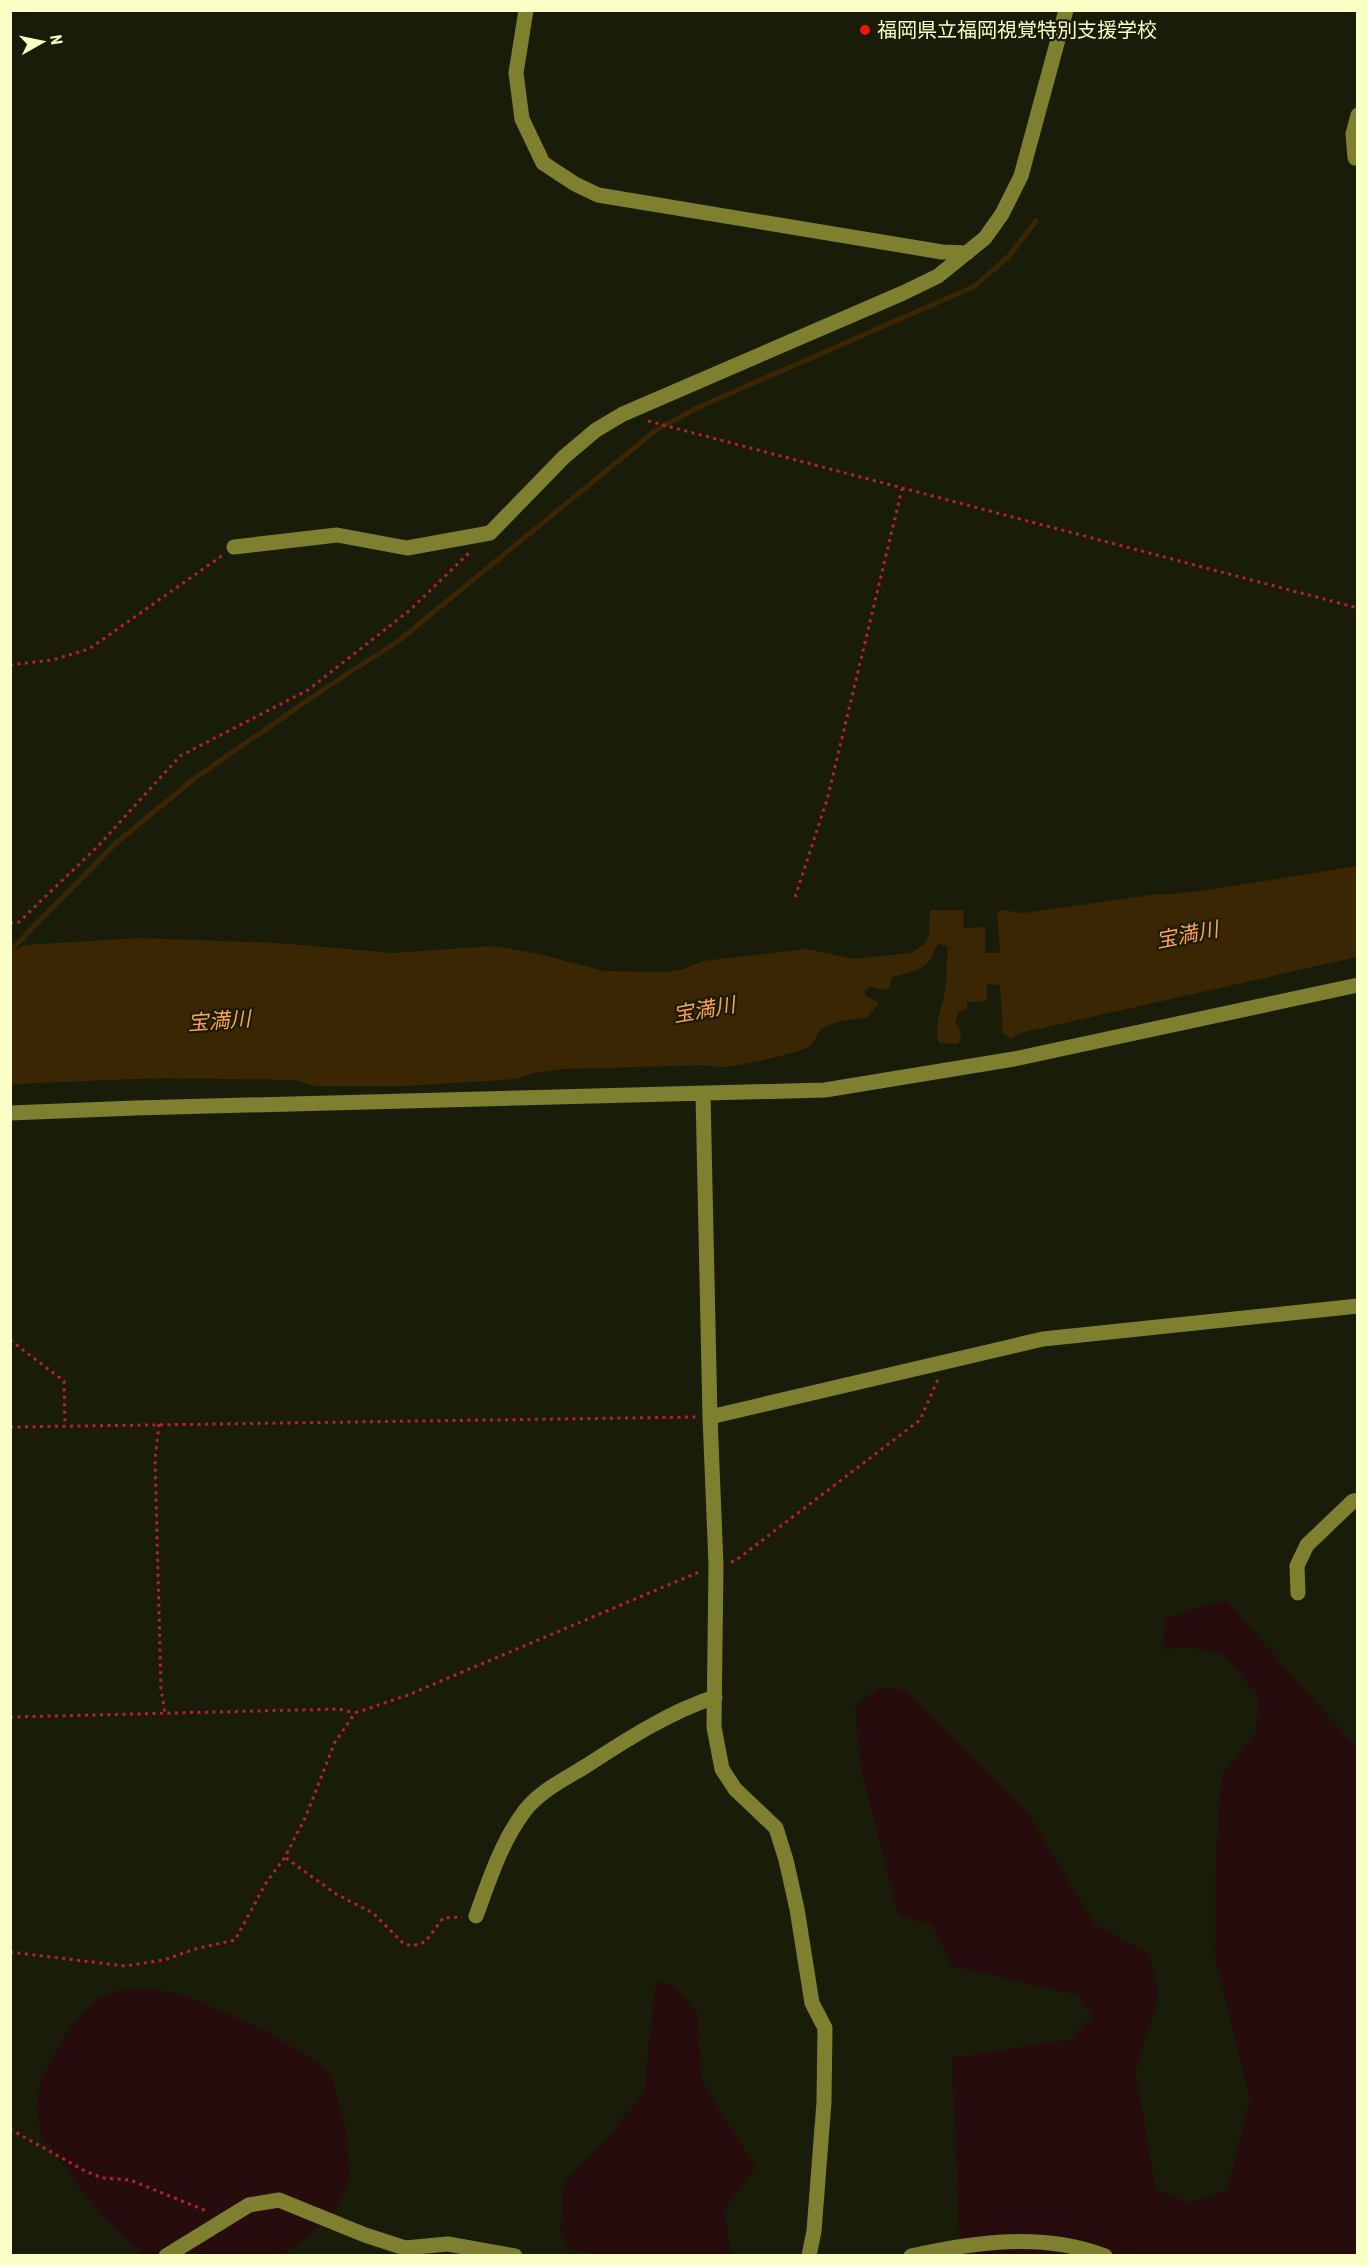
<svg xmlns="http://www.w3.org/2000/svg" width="1368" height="2266" font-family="'Roboto Condensed','Noto Sans JP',sans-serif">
<rect width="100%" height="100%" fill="#191c09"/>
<path fill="#270c0d" d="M1225 1600 1357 1749V2255H960L952 2058 1070 2040 1093 2016 1077 1995 952 1966 933 1925 899 1915 861 1769 855 1706 880 1688 904 1690 1027 1812 1093 1923 1148 1954 1159 1994 1135 2073 1156 2190 1191 2203 1227 2191 1250 2099 1215 1957 1216 1858 1221 1777 1257 1730 1258 1695 1224 1655 1189 1647 1163 1650 1165 1619Z
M656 1980 676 1988 697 2014 702 2082 755 2167 724 2210 731 2255H597L569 2249 561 2229 563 2184 611 2134 644 2092Z
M150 1989 186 1996 268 2032 321 2065 333 2081 346 2129 350 2179 335 2212 306 2238 282 2255H143L102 2216 42 2137 37 2110 40 2084 63 2039 77 2019 99 1998 120 1990Z"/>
<path fill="#3b2604" d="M1357 866V957L1020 1033 1010 1039 1007 1035 1003 1033 1000 985 987 984V1001L967 1002V1008L959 1012 955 1022 960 1031 961 1040 957 1044 939 1043C933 1023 942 1010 945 991 948 977 946 963 948 948L946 945 939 944C933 949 933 956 929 961 920 972 904 974 892 977L890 988 882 990 871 987 865 991 866 997 874 999 879 1004 867 1017C853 1020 829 1020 819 1032 815 1038 814 1043 808 1047 799 1053 734 1067 722 1067 717 1067 712 1066 708 1065L565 1069 533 1073 517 1079 404 1086H315L296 1080 162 1078 11 1084V952L26 945 139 938 277 943 394 953 493 946 535 953 604 971 666 972 683 969 703 961 807 949 854 959 911 953 924 944 929 935 930 910H963L964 928 985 927V953H1000L997 912 1000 910 1024 913 1158 894H1173L1221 888Z"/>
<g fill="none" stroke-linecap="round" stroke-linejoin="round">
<path stroke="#3b2604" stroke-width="5" d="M10 951 116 843 195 778 330 685 397 642 656 430 697 408 975 286 1009 256 1036 221"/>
<path stroke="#b7212c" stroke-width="3" stroke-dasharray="3 4.5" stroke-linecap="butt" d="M648 421 1358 608
M10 665 52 660 89 649 223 555
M795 897 827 800 902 489
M10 923 19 922 99 845 180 756 308 690 410 610 469 553
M10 1340 64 1381 65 1425
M159 1424 155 1459 161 1689 165 1713
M10 1427 696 1417
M731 1562 735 1561 920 1420 938 1379
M10 1717 339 1709 355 1713
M286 1858 336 1894 373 1913 403 1943 412 1946 425 1942 443 1918 462 1917
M10 1952 125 1966 164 1960 195 1949 235 1940 266 1883 285 1857 306 1816 335 1742 355 1713 408 1695 699 1572
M10 2129 85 2171 102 2178 130 2180 209 2212"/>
<path stroke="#7e802f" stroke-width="15" d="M526 10 516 73 522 119 543 163 575 184 598 195 942 252 967 253
M1358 115 1353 134 1355 158H1358
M234 547 337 535 407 548 490 533 564 457 596 430 623 414 903 293 938 276 985 238 1002 214 1021 176 1066 10
M703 1094 710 1417 716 1565 714 1727 722 1769 735 1789 776 1828 786 1860 797 1909 812 2003 825 2028 824 2102 814 2231 809 2256
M10 1113 135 1108 825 1090 1014 1059 1358 985
M710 1417 1043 1339 1358 1306
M1298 1593 1297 1566 1307 1545 1353 1501 1358 1500
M476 1916C489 1881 500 1846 521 1816 536 1793 563 1780 586 1766 626 1740 669 1712 715 1697
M166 2256 249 2205 279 2200 365 2235 405 2248 448 2244 515 2256
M911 2256C975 2242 1042 2232 1105 2256"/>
</g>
<circle fill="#f01500" stroke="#191c09" stroke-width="2" cx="865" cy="30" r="6"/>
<g text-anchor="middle" stroke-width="4.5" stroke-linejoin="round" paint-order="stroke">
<g font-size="20" fill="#f9ffc5" stroke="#191c09" text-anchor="start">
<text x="877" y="37">福岡県立福岡視覚特別支援学校</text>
</g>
<g font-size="21" font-style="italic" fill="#ffa053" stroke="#191c09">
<text transform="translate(1187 935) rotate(-11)" y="7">宝満川</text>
<text transform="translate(704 1010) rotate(-10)" y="7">宝満川</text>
<text transform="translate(219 1021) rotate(-4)" y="7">宝満川</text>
</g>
</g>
<rect width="1368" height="2266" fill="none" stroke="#f9ffc5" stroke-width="24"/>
<g transform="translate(42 42) rotate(81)" stroke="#191c09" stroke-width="4.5" paint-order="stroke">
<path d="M0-4.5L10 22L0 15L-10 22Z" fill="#f9ffc5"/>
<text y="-9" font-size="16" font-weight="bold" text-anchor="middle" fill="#f9ffc5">N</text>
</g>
</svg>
